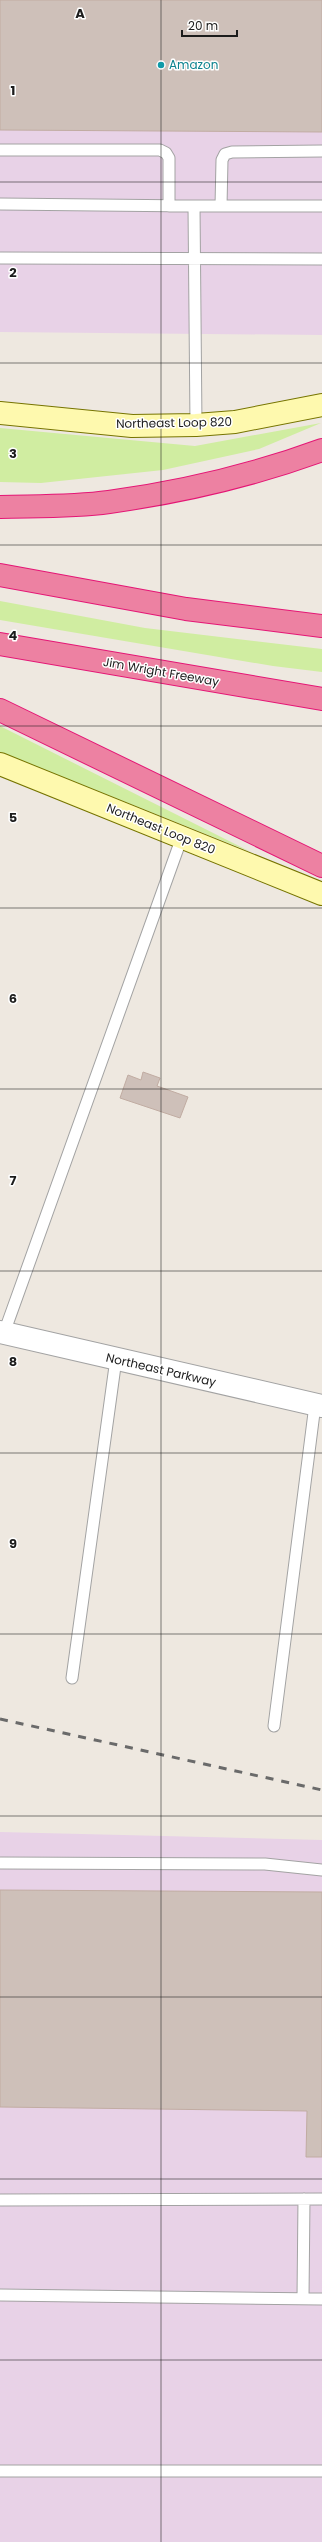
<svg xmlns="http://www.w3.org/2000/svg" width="322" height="2542" font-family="Poppins,sans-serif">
<rect width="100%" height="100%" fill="#eee8e0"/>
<path fill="#e8d2e7" d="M0 0H322V335L0 332Z
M0 1832 322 1840V2542H0Z"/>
<path fill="#d0eda1" d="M321 423 259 449 163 470 41 483 0 482V428L195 446Z
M0 601 145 628 322 649V672L273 666 0 620Z
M0 726 251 852 0 752Z"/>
<path fill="#cec0b9" stroke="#c1aca2" d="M0 0H322V132L0 130Z
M143 1072 160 1078 157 1086 188 1097 180 1118 120 1098 128 1075 141 1080Z
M0 1890 322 1892V2157H306L307 2111 0 2107Z"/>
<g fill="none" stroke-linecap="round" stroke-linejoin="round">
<defs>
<path id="service" d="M0 150H160L166 153 169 158V206
M0 204 194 206
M221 206 222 160 225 154 232 152 322 151
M0 258 322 259
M196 425 194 206H322
M4 1333 182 837
M72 1678 116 1359
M274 1726 315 1405
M0 1863 265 1864 322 1870
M0 2200 322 2199
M0 2295 322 2299
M303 2298 304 2199
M0 2471H322"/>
<path id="minor" d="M0 1332 322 1406"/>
<path id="secondary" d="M0 413 132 426 196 425 235 422 322 405
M0 764 322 894"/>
<path id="motorway" d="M0 507C36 506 73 507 109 502 181 492 254 475 322 450
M0 575 186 609 322 626
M0 644 322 699
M0 710 322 866"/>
</defs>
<use href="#service" stroke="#a3a3a3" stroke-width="13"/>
<use href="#minor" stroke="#a3a3a3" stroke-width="24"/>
<use href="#secondary" stroke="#767400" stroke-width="24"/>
<use href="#motorway" stroke="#e41675" stroke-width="24"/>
<use href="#service" stroke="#fff" stroke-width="11"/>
<use href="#minor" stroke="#fff" stroke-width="22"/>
<use href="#secondary" stroke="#fef9ae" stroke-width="22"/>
<use href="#motorway" stroke="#ed81a2" stroke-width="22"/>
<path stroke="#6a6a6a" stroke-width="3" stroke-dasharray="8 8" stroke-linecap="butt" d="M0 1719 322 1790"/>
</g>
<path fill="none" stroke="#1c1c1c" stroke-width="1" stroke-opacity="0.55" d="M161 0V2542M0 182H322M0 363H322M0 545H322M0 726H322M0 908H322M0 1089H322M0 1271H322M0 1453H322M0 1634H322M0 1816H322M0 1997H322M0 2179H322M0 2360H322"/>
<circle fill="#0f9aa8" stroke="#fff" stroke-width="1.5" cx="161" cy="65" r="4"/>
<g text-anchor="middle" stroke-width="3" stroke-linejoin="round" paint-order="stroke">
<g font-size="12" fill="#0d838f" stroke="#fff" text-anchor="start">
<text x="169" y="69">Amazon</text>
</g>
<g font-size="12" fill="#1c1c1c" stroke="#fff">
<text transform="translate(174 423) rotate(-1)" y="4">Northeast Loop 820</text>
<text transform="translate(161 672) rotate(10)" y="4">Jim Wright Freeway</text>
<text transform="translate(161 829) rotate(22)" y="4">Northeast Loop 820</text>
<text transform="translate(161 1370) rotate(13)" y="4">Northeast Parkway</text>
</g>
</g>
<g font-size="13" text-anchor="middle" font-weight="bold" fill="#1c1c1c" stroke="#fff" stroke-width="3" stroke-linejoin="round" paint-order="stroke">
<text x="80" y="18">A</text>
<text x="13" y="95">1</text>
<text x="13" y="277">2</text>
<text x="13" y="458">3</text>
<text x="13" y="640">4</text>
<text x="13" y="822">5</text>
<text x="13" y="1003">6</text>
<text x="13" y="1185">7</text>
<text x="13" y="1366">8</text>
<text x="13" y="1548">9</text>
</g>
<path d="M182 30v6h55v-6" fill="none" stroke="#1c1c1c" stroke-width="2"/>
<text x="188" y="30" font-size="12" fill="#1c1c1c" stroke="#ffffff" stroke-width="3" paint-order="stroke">20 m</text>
</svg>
